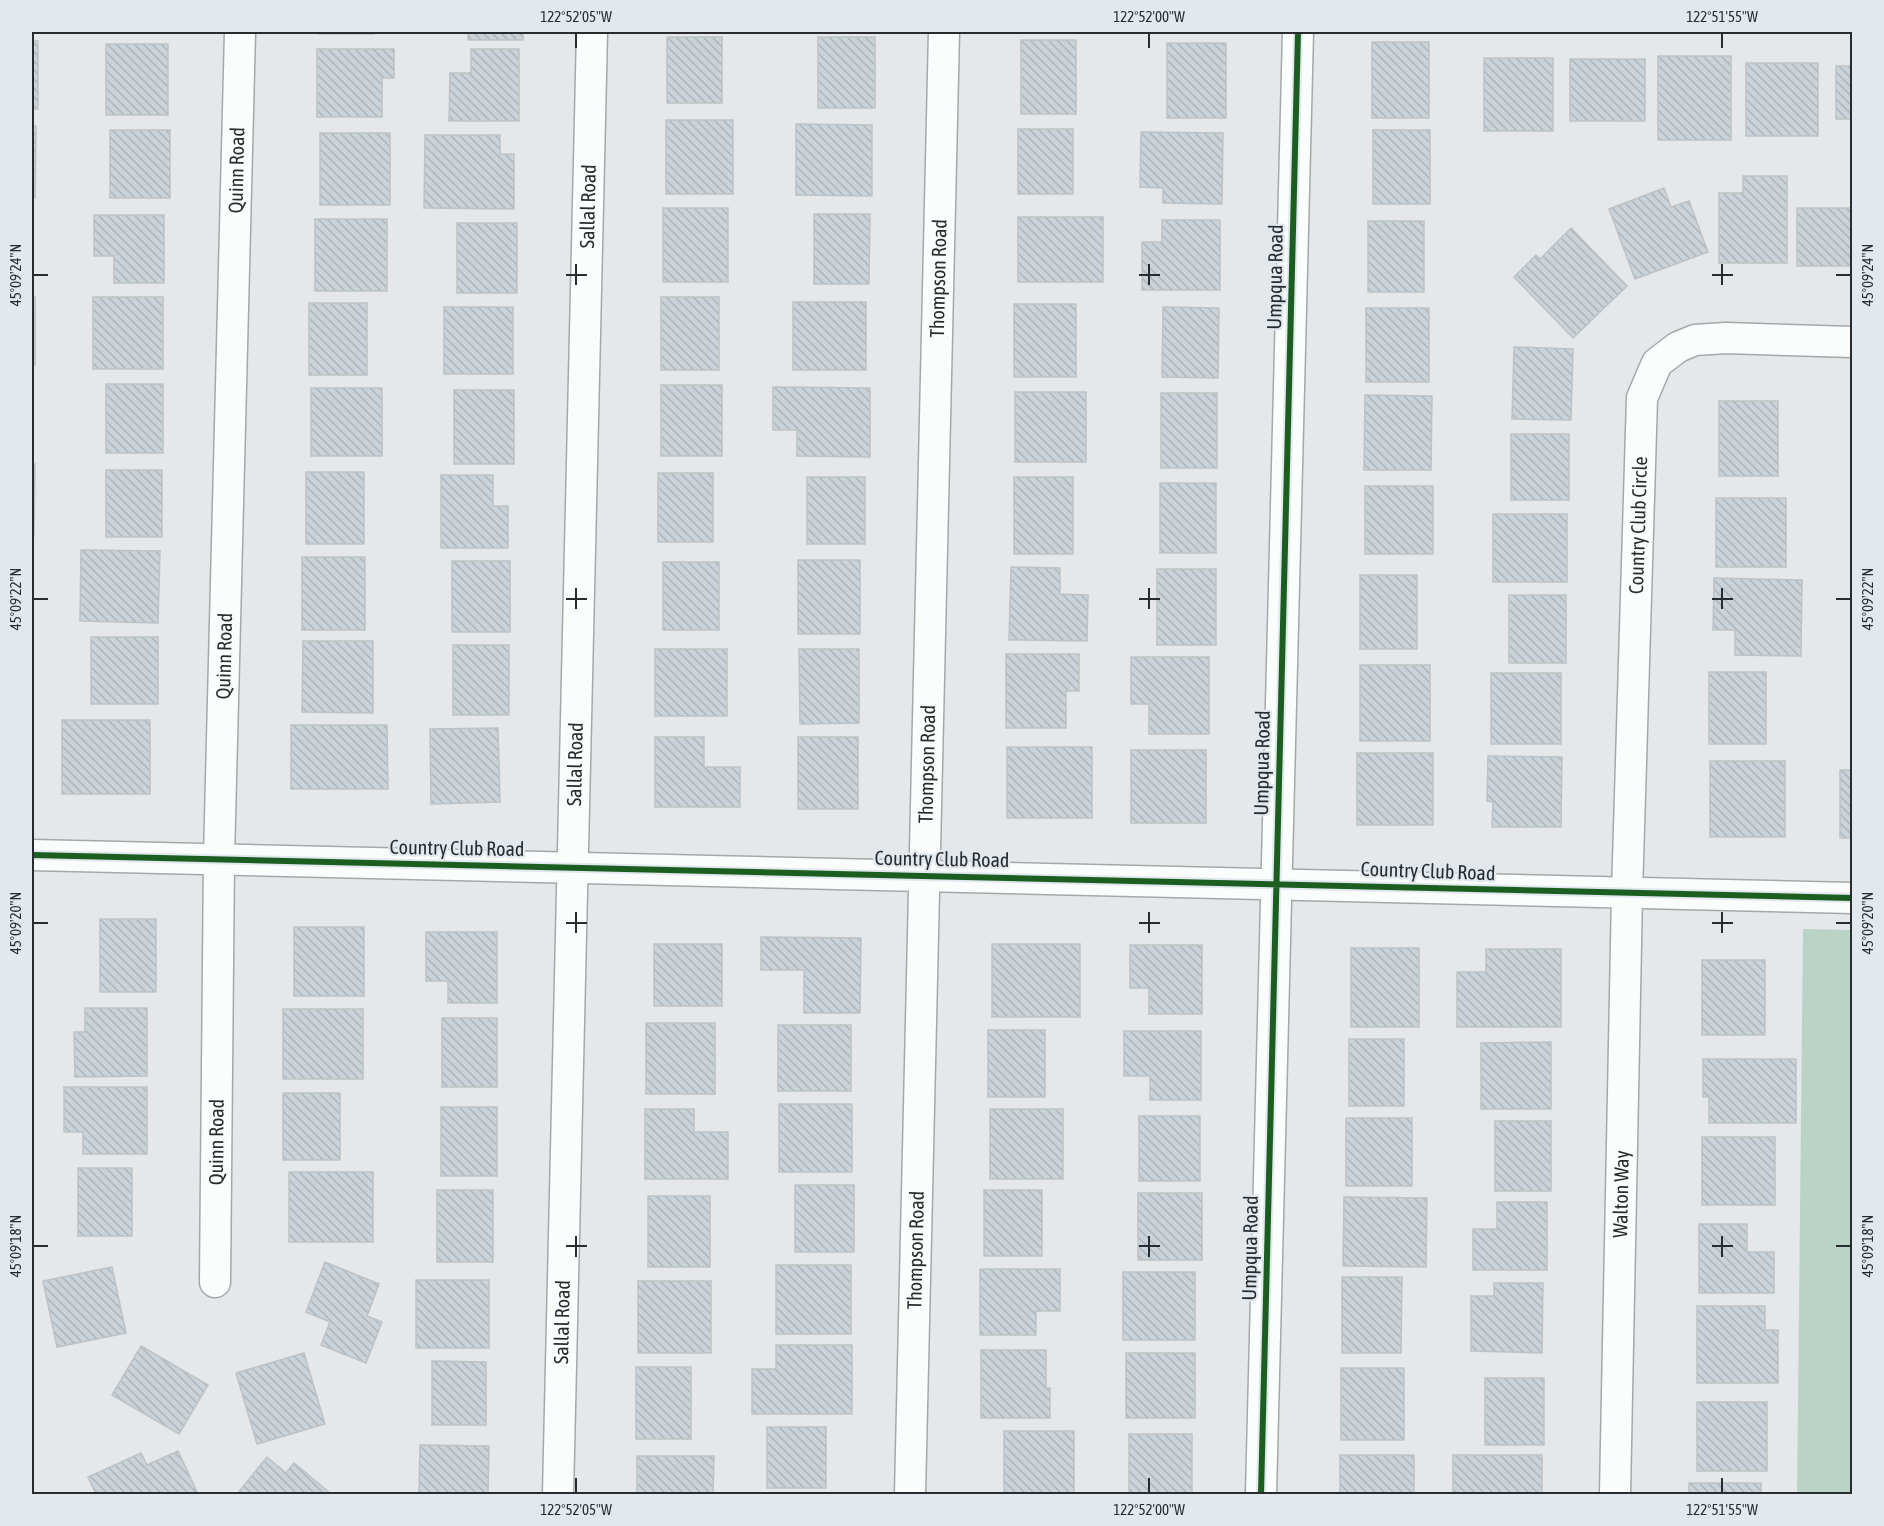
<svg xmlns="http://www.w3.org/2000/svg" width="1884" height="1526" font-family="'Asap Condensed',sans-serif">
<defs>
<pattern id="building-back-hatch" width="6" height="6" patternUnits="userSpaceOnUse" patternTransform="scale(1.5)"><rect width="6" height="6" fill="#cad3d9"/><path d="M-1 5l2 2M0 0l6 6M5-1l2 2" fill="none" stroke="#aeb5bb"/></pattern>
</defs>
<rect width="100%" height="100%" fill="#e4e8eb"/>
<path fill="#bad3c7" d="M1803 929 1852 930V1494H1797Z"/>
<path fill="url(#building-back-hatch)" stroke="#bec2c4" stroke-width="1.5" d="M319 32H374V34H319Z
M468 32H523V40H468Z
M667 37H722V103H667Z
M818 37H875V108H818Z
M1021 40H1076V114H1021Z
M32 41H38V109H32Z
M1372 42H1429V118H1372Z
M1167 43H1226V118H1167Z
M106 44H168V115H106Z
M317 49H394V78H382V117H317Z
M471 49H519V121H449L450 73H471Z
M1658 56H1731V140H1658Z
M1484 58H1553V131H1484Z
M1570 59H1645V121H1570Z
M1746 63H1818V136H1746Z
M1836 66H1852V119H1836Z
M666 120H733V194H666Z
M796 124 872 125V196L796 195Z
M32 126H36L35 198H32Z
M1018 129H1073V194H1018Z
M110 130H170V198H110Z
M1373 130H1430V204H1373Z
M1141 132 1223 133 1222 204 1163 203V188L1140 187Z
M320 133H390V205H320Z
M425 135H500V154H514V209L424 208Z
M1743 176H1787V263H1719V193H1743Z
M1664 188 1671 207 1689 201 1708 252 1635 279 1609 209Z
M663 208H728V282H663Z
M1797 208H1852V266H1797Z
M814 214H870L869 284H814Z
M94 215H164V283H114V256H94Z
M1018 217H1103V282H1018Z
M315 219H387V291H315Z
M1162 220H1220V290H1142V242H1162Z
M1368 221H1424V292H1368Z
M457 223H517V293H457Z
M1571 228 1627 286 1573 338 1514 277 1536 255 1540 259Z
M32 297H35V365H32Z
M93 297H163V369H93Z
M661 297H719V370H661Z
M793 302H866V370H793Z
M309 303H367V375H309Z
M1014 304H1076V377H1014Z
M444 307H513V374H444Z
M1163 307 1219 308 1218 378 1162 377Z
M1366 308H1429V382H1366Z
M1514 347 1573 349 1571 420 1512 419Z
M106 384H163V453H106Z
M661 385H722V456H661Z
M773 387 870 388V457L797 456V430H773Z
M311 388H382V456H311Z
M454 390H514V464H454Z
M1015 392H1086V462H1015Z
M1161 393H1217V468H1161Z
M1365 395 1432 396 1431 470H1364Z
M1719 401H1778V476H1719Z
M1511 434H1569V500H1511Z
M32 464H35L34 536H32Z
M106 470H162V537H106Z
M306 472H364V544H306Z
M658 473H713V542H658Z
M441 475H493V506H508V548H441Z
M807 477H865V544H807Z
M1014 477H1073V554H1014Z
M1160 483H1216V553H1160Z
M1365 486H1433V554H1365Z
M1716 498H1786V567H1716Z
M1493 514H1567V582H1493Z
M81 550 160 551 158 623 80 621Z
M302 557H365V630H302Z
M798 560H860V634H798Z
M452 561H510V632H452Z
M663 562H719V630H663Z
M1011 567 1060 568V594L1088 595 1087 641 1009 640Z
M1157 569H1216V645H1157Z
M1360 575H1417V649H1360Z
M1714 578 1802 580 1801 656 1735 655V630H1713Z
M1509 595H1566V663H1509Z
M91 637H158V704H91Z
M303 641H373V713L302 712Z
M453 645H509V715H453Z
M655 649H727V716H655Z
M799 649H859V723L800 724Z
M1006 654H1079V691H1066V728H1006Z
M1131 657H1209V734H1149V704H1131Z
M1360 665H1430V741H1360Z
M1709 672H1766V744H1709Z
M1491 673H1561V744H1491Z
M62 720H150V794H62Z
M291 725H387L388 789H291Z
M498 728 500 802 431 804 430 729Z
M655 737H704V767H740V807H655Z
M798 737H858V809H798Z
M1007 747H1092V818H1007Z
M1131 750H1206V823H1131Z
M1357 753H1433V825H1357Z
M1488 756 1562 757 1561 827H1492L1493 802 1487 801Z
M1710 761H1785V837H1710Z
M1840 770H1852V838H1840Z
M100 919H156V992H100Z
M294 927H364V996H294Z
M426 932H497V1003H448V981H426Z
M761 937 861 938 860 1013H804V970H761Z
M654 944H722V1006H654Z
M992 944H1080V1017H992Z
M1130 945H1202V1014H1149V988H1130Z
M1351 948H1419V1027H1351Z
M1486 949H1561V1027H1457V972H1486Z
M1702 960H1765V1035H1702Z
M85 1008H147V1076L75 1077 74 1032H85Z
M283 1009H363V1079H283Z
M442 1018H497V1087H442Z
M646 1023H715V1094H646Z
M778 1025H851V1091H778Z
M988 1030H1045V1097H988Z
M1124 1031H1201V1100H1150V1076H1124Z
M1349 1039H1404V1106H1349Z
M1551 1042V1109H1481V1043Z
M1703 1059H1796V1123H1709V1097H1703Z
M64 1087H147V1154H83V1132H64Z
M283 1093H340V1160H283Z
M779 1104H852V1172H779Z
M441 1107H497V1176H441Z
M645 1109H694V1132H728V1179H645Z
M990 1109H1063V1179H990Z
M1139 1116H1200V1181H1139Z
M1346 1118H1412V1186H1346Z
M1495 1121H1551V1191H1495Z
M1702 1137H1775V1205H1702Z
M78 1168H132V1236H78Z
M289 1172H373V1242H289Z
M795 1185H854V1252H795Z
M437 1190H493V1262H437Z
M984 1190H1042V1256H984Z
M1138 1193H1202V1260H1138Z
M648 1196H710V1267H648Z
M1344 1197 1427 1198 1426 1267 1343 1266Z
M1497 1202H1547V1270H1473V1229H1497Z
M1699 1224H1747V1252H1774V1293H1699Z
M325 1262 379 1284 367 1316 382 1322 366 1363 321 1345 330 1322 306 1312Z
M776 1265H851V1334H776Z
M112 1267 126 1333 57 1347 43 1281Z
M980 1269H1060V1311H1036V1335H980Z
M1123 1272H1195V1340H1123Z
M1342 1277H1402L1401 1353H1342Z
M416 1280H489V1348H416Z
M638 1281H711V1353H638Z
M1494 1283H1543L1542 1353 1471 1351V1296H1494Z
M1697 1306H1765V1330H1778V1383H1697Z
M776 1345H852V1414H752V1369H776Z
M141 1346 208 1385 179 1434 112 1395Z
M981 1350H1046V1388H1050V1418H981Z
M304 1353 325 1424 257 1444 236 1373Z
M1126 1353H1195V1418H1126Z
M432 1361 486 1362V1425H432Z
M636 1367H691V1439H636Z
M1341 1368H1404V1440H1341Z
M1485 1378H1544V1445H1485Z
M1697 1402H1767V1471H1697Z
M767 1427H826V1488H767Z
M1004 1431H1074V1494H1004Z
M1129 1434H1192V1494H1129Z
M420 1445 489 1446 488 1494H419Z
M178 1451 198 1494H96L88 1477 141 1453 147 1465Z
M1340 1455H1414V1494H1340Z
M1453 1455H1542V1494H1453Z
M637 1456H714L713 1494H637Z
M267 1457 286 1473 294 1463 330 1493 237 1494Z
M1689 1483H1761V1494H1689Z"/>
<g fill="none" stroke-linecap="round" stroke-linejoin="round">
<defs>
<g id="street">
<path d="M32 855 1852 898"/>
<path id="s1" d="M215 1282 219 858 240 32"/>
<path id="s2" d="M558 1494 592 32"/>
<path id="s3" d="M910 1494 944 32"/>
<path d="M1261 1494 1298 32"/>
<path id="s4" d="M1615 1494 1627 894 1642 398 1657 363 1678 347 1695 340 1726 338 1852 342"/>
</g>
</defs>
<use href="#street" stroke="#a5a8aa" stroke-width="33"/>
<use href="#street" stroke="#fbfcfc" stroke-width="30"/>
<defs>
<path id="cycleway" d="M32 855 1852 898
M1261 1494 1298 32"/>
</defs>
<use href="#cycleway" stroke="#e1e8ee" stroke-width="10"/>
<use href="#cycleway" stroke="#1b5e20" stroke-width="6"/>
</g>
<path fill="none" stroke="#292c2e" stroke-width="2" d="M576 33V48M1149 33V48M1722 33V48M576 264V285M1149 264V285M1722 264V285M33 275H48M566 275H587M1139 275H1160M1712 275H1733M1836 275H1851M576 588V609M1149 588V609M1722 588V609M33 599H48M566 599H587M1139 599H1160M1712 599H1733M1836 599H1851M576 912V933M1149 912V933M1722 912V933M33 923H48M566 923H587M1139 923H1160M1712 923H1733M1836 923H1851M576 1236V1257M1149 1236V1257M1722 1236V1257M33 1246H48M566 1246H587M1139 1246H1160M1712 1246H1733M1836 1246H1851M576 1478V1493M1149 1478V1493M1722 1478V1493"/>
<g text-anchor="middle" stroke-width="4.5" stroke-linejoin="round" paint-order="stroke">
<g font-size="20" fill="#292c2e" stroke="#e1e8ee">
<text dy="7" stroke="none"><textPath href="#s1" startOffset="1112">Quinn Road</textPath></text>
<text dy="7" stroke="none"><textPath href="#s2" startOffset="1288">Sallal Road</textPath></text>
<text dy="7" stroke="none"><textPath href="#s3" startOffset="1216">Thompson Road</textPath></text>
<text transform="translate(1275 277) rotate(-89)" y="7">Umpqua Road</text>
<text dy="7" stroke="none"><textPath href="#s4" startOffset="969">Country Club Circle</textPath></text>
<text dy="7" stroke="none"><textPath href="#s1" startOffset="626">Quinn Road</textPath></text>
<text dy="7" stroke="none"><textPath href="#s2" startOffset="730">Sallal Road</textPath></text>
<text dy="7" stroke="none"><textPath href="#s3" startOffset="730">Thompson Road</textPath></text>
<text transform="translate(1262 763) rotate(-89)" y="7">Umpqua Road</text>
<text transform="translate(457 848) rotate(1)" y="7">Country Club Road</text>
<text transform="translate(942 859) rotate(1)" y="7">Country Club Road</text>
<text transform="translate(1428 871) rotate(2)" y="7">Country Club Road</text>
<text dy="7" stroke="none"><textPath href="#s1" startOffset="140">Quinn Road</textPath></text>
<text dy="7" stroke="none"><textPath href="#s4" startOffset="300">Walton Way</textPath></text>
<text transform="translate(1250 1248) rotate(-89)" y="7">Umpqua Road</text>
<text dy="7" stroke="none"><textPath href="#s3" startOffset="244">Thompson Road</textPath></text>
<text dy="7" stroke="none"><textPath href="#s2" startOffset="172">Sallal Road</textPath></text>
</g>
</g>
<rect width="1884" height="1526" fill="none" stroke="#e1e8ee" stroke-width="66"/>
<rect x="33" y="33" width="1818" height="1460" fill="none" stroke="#292c2e" stroke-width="2"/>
<g font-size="15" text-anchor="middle" fill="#292c2e">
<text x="576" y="22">122°52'05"W</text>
<text x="1149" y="22">122°52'00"W</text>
<text x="1722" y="22">122°51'55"W</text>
<text transform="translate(16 275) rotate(-90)" y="5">45°09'24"N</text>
<text transform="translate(1868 275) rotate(-90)" y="5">45°09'24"N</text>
<text transform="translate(16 599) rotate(-90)" y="5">45°09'22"N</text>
<text transform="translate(1868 599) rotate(-90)" y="5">45°09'22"N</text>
<text transform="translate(16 923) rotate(-90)" y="5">45°09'20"N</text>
<text transform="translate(1868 923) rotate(-90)" y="5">45°09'20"N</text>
<text transform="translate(16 1246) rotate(-90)" y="5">45°09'18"N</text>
<text transform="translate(1868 1246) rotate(-90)" y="5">45°09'18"N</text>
<text x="576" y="1515">122°52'05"W</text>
<text x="1149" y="1515">122°52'00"W</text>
<text x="1722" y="1515">122°51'55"W</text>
</g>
</svg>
